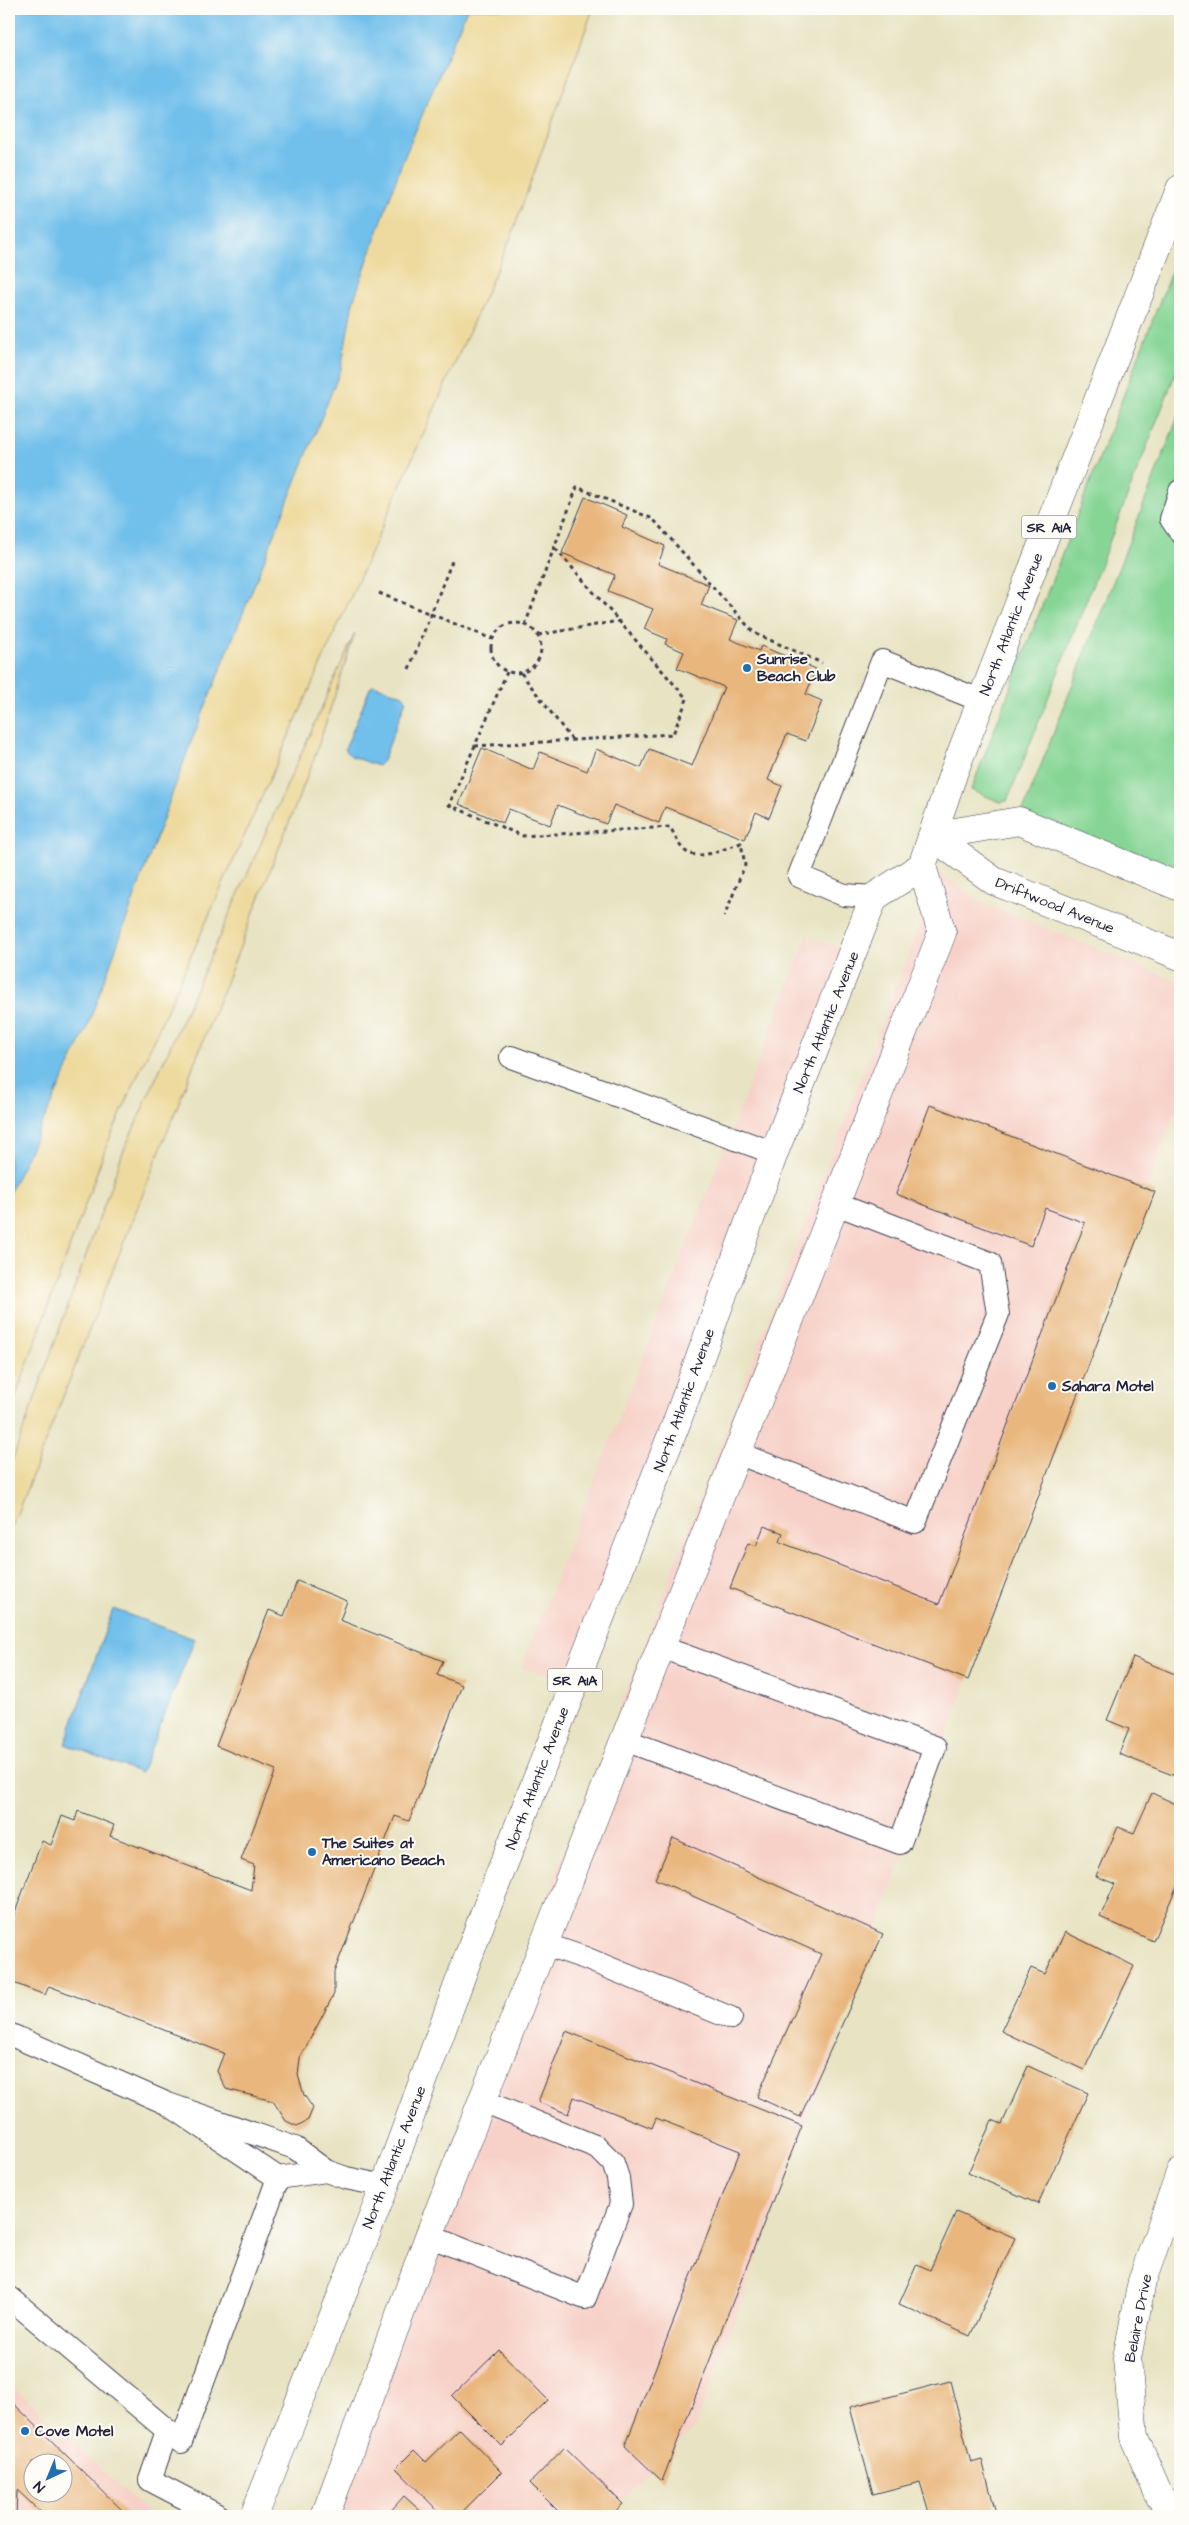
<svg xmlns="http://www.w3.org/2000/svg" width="1189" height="2525" font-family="'Architects Daughter',sans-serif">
<rect width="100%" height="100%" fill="#fdfcf7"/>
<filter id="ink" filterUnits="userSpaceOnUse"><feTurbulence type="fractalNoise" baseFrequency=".02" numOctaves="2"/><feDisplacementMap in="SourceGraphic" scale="10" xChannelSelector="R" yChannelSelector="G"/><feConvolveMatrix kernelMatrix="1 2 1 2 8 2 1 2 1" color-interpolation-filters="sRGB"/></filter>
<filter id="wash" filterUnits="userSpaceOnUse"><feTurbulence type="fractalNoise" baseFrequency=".0096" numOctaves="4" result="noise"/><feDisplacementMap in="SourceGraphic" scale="20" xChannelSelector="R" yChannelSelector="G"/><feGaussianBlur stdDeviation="1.12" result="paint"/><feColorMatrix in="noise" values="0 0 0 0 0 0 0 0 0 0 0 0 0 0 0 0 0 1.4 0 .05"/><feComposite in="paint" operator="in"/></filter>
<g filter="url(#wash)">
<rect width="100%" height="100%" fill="#e8e3c2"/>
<path fill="#f7d1c8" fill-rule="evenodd" d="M939 873 983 903 1180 982V1098L695 2427 606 2516H311Z
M807 937 861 954 583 1683 521 1668Z
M9 2383 152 2516H9ZM32 2462H62V2492H32Z"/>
<path fill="#86d595" stroke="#547c68" d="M1180 249V362L1021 767 1007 801 1000 802 971 790Z
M1180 412V887L1019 821Z"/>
<path fill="#eeda9e" stroke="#887e6c" d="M104 9H593L511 237 106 1147 9 1415V260Z
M355 633 314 759 9 1534V1470L123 1152Z"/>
<path fill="#71bfeb" stroke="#4a7093" d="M9 9H467L402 163 353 302 341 369 190 745 87 1028 9 1194Z
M374 685 403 695 406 700 383 761 378 766 351 756 345 749 370 688Z
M113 1609 195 1639 141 1773 65 1744Z"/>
<g id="blocks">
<path fill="#e9b77e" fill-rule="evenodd" d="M585 497 627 515 622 527 665 546 658 564 709 585 701 605 738 620 730 639 759 651 761 646 816 669 806 694 822 701 806 741 787 734 768 780 782 786 769 818 756 812 745 839 665 807 659 823 614 805 606 824 558 805 550 825 509 809 503 823 459 804 482 748 533 770 540 752 587 771 596 749 641 768 649 749 692 766 724 687 677 668 684 652 665 644 667 639 644 629 653 609 608 591 615 575 562 553Z
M930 1105 1155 1192 968 1680 730 1588 748 1543 756 1546 764 1526 783 1533 780 1542 939 1604 1085 1223 1045 1208 1031 1246 896 1194Z
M297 1581 347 1601 340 1620 443 1661 437 1675 462 1685 409 1821 395 1816 334 1972V1994L300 2058 298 2075 304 2095 313 2108 308 2120 297 2126 286 2121 273 2101 226 2089 217 2071 224 2053 49 1986 45 1995 11 1982 15 1973 9 1971V1955L14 1941 9 1939V1928L42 1841 51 1845 62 1816 75 1821 78 1811 114 1825 110 1836 251 1890 254 1865 241 1860 276 1770 216 1746 269 1610 284 1616Z
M1133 1657 1180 1676V1778L1119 1754 1129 1729 1107 1720Z
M1152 1793 1180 1806V1879L1153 1941 1100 1917 1115 1884 1096 1876 1118 1827 1134 1833Z
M673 1838 883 1934 800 2117 757 2097 821 1954 655 1879Z
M1065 1932 1134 1966 1084 2070 1001 2031 1031 1968 1045 1974Z
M566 2031 802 2126 662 2481 625 2446 740 2151 656 2118 652 2128 574 2097 568 2114 538 2102Z
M1028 2066 1088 2093 1038 2204 968 2173 992 2120 1002 2124Z
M956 2212 1015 2238 970 2336 899 2304 917 2264 930 2270Z
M499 2350 548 2400 502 2446 452 2396Z
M950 2381 971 2463 982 2460 996 2513 982 2516H930L920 2482 873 2494 850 2407Z
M9 2399 128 2516H45L17 2490 16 2516H9ZM32 2462H62V2492H32Z
M460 2429 502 2472 458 2516H443L396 2468 414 2450 426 2462Z
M565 2447 623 2504 610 2516H563L530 2483Z
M404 2496 426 2516H386Z"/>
</g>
</g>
<g filter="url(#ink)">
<use href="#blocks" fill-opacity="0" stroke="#403f4f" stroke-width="1"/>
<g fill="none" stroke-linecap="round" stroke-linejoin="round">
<defs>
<path id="lane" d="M1180 491 1171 519 1180 532
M874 897 844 895 799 876 882 661 982 701
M511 1057 774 1153
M737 1453 915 1522 998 1314 990 1263 836 1204
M625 1740 900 1843 935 1747 661 1647
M544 1944 585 1958 731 2018
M9 2034 168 2104
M326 2171 278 2178 168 2104 295 2148 326 2171 346 2178 385 2186
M429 2236 585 2298 621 2204 618 2178 613 2163 597 2147 483 2101
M9 2297 181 2442 278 2178
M167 2431 150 2480 219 2516"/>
<path id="street" d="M932 836 994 881 1180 956
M932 836 1019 821 1180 887
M1177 2516 1160 2497 1134 2437 1127 2358 1142 2281 1180 2173"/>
<path id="primary" d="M254 2516 385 2186 481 1922 676 1424 774 1153 874 897 922 866
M325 2516 429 2236 942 933 922 866 953 774 1180 189"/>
</defs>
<use href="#lane" stroke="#403f4f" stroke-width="24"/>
<use href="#street" stroke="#403f4f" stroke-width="29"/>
<use href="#primary" stroke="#403f4f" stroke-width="29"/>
<path stroke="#403f4f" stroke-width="3" stroke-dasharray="4 4" stroke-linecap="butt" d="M379 593 492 639
M491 648a25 25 0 1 1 50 0a25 25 0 1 1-50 0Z
M525 625 577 487 653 519 754 633 822 663
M538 635 619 621
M409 669 452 561
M507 672 449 805 523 836 670 827C674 833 677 842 682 848 695 864 725 848 741 843L745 865 724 917
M521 673 572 740
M475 746 673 734 687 699 555 548"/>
<use href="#lane" stroke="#fff" stroke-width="22"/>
<use href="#street" stroke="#fff" stroke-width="28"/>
<use href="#primary" stroke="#fff" stroke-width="28"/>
</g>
</g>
<g fill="#1f6fb2" stroke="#fdfcf7" stroke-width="2">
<circle cx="747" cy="668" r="5"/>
<circle cx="1052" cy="1386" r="5"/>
<circle cx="312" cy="1852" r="5"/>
<circle cx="25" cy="2431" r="5"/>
</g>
<g text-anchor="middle" stroke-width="4" stroke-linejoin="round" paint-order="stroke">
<g fill="#fdfcf7" stroke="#646373" stroke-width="1">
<rect x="1021.5" y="515.5" width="55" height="23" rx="4"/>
<rect x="547.5" y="1668.5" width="55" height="23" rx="4"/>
</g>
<g font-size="14" font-weight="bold" fill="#22223b">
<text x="1049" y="532">SR A1A</text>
<text x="575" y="1685">SR A1A</text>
</g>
<g font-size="15" fill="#22223b" stroke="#fdfcf7">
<text transform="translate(1011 624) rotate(-69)" y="5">North Atlantic Avenue</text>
<text transform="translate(1055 905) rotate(22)" y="5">Driftwood Avenue</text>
<text transform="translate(826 1022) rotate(-68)" y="5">North Atlantic Avenue</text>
<text transform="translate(684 1400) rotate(-70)" y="5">North Atlantic Avenue</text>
<text transform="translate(537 1778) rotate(-69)" y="5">North Atlantic Avenue</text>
<text transform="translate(394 2157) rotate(-69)" y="5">North Atlantic Avenue</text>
<text transform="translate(1138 2318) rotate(-79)" y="5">Belaire Drive</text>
</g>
<g font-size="15" font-weight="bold" fill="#22223b" stroke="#fdfcf7" text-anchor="start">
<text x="757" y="664">Sunrise<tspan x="757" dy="17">Beach Club</tspan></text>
<text x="1062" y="1391">Sahara Motel</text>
<text x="322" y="1848">The Suites at<tspan x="322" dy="17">Americano Beach</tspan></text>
<text x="35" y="2436">Cove Motel</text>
</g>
</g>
<rect width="1189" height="2525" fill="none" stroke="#fdfcf7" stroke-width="30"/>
<g transform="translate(48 2478) rotate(224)"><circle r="24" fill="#fdfcf7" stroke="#a5a5ac"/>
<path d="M0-4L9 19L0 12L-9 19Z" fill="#1f6fb2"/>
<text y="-8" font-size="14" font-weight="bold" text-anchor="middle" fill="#22223b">N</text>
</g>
</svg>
